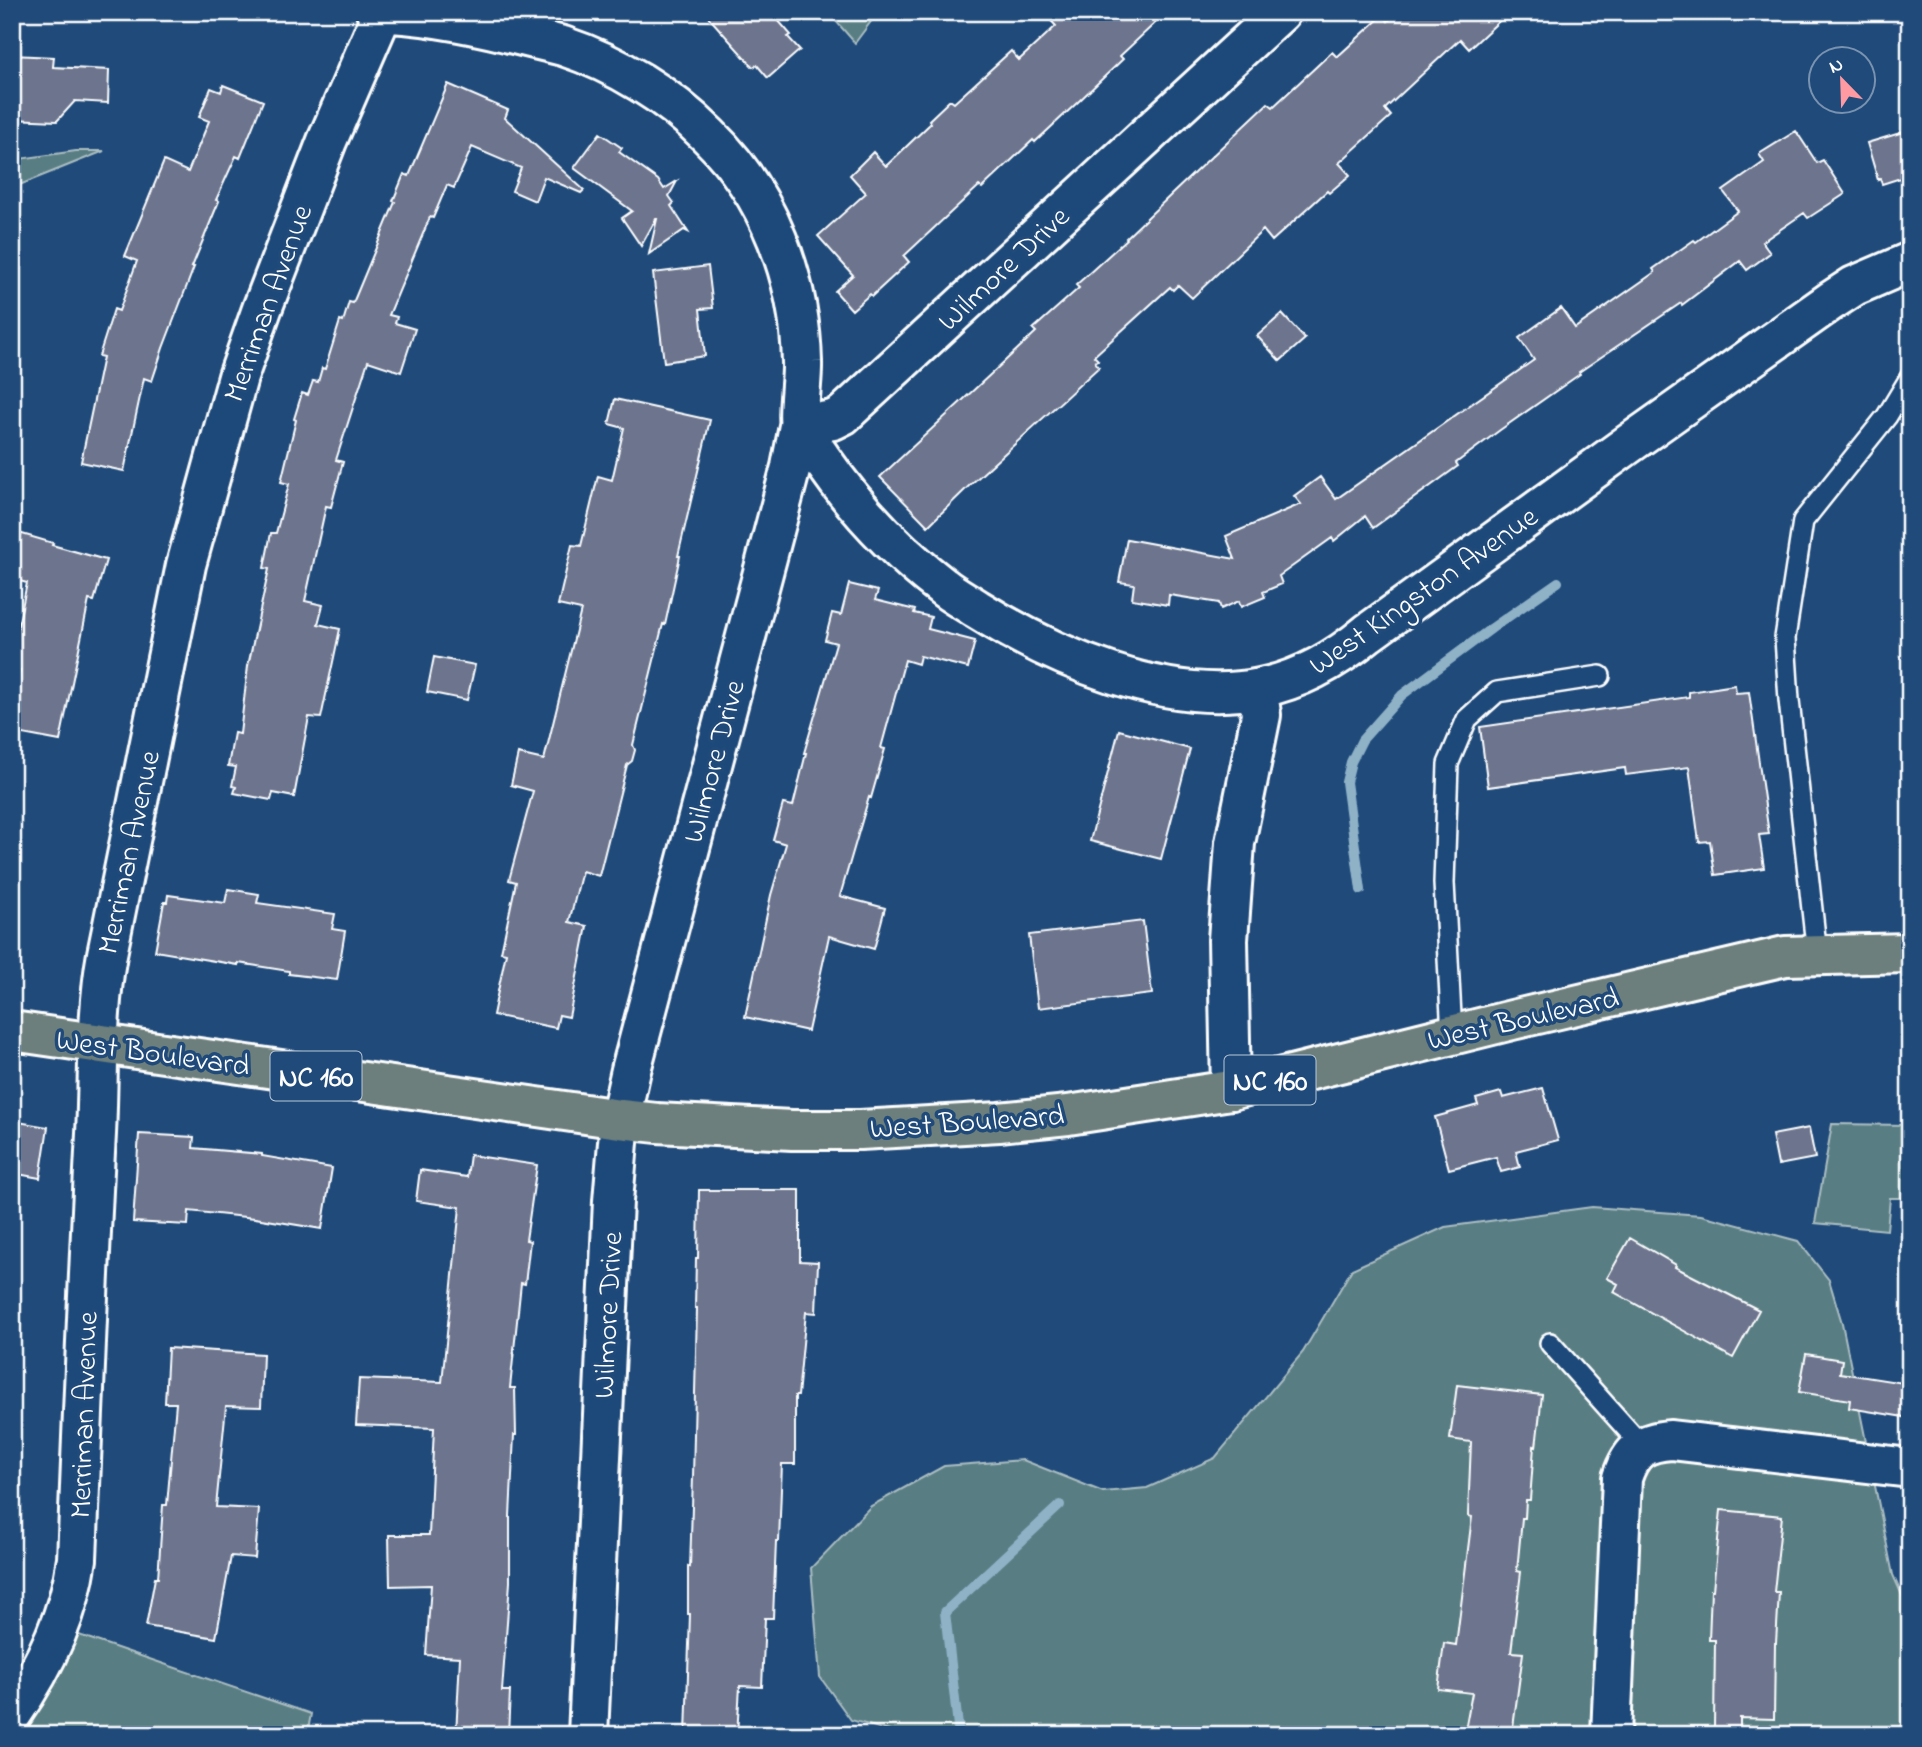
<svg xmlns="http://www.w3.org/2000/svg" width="1922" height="1747" font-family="'Indie Flower',sans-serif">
<rect width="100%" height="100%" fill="#1f4a7a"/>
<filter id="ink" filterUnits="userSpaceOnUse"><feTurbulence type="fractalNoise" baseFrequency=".0143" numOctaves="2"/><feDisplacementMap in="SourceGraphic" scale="14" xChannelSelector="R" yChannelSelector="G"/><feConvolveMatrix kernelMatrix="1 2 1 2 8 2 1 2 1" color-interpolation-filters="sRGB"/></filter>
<g filter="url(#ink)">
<path fill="#597e84" stroke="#acbec2" stroke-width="2" d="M828 12H878L855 43Z
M76 151H104L12 188V160Z
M1832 1124 1910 1125V1198H1890L1887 1230 1815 1223Z
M1592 1207 1701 1215 1798 1241 1829 1280 1842 1323 1893 1575 1910 1613V1735H903L851 1720 820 1677 811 1568 871 1506 944 1466 1023 1460 1103 1492 1147 1488 1215 1458 1303 1352 1352 1269 1445 1227Z
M73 1633 311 1714 307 1735H13L42 1693Z"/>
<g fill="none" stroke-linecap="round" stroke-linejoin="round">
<path stroke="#90b2c7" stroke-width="10" d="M1361 890 1346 782 1351 762 1362 740 1402 695 1492 628 1558 582
M959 1735 945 1612 1060 1505"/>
</g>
<path fill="#6d758e" stroke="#fff" stroke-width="2" d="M704 12H771L791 35 788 37 800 50 768 78 757 65 753 67Z
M1043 12H1167L1120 56 1123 59 1078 102 1035 142 1033 140 982 188 979 186 904 256 909 262 872 296 870 294 852 310 835 291 853 275 818 236 866 193 850 175 873 152 886 166 931 123 929 120 950 100 954 103 1011 51 1019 60 1056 26Z
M1398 12H1509L1469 49 1460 39 1385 109 1391 116 1339 163 1350 175 1329 193 1327 191 1272 241 1263 230 1192 298 1178 285 1173 290 1170 287 1094 356 1098 360 1095 362 1099 367 970 485 928 526 880 477 1036 332 1033 329 1079 288 1076 285 1127 239 1126 238 1173 193 1268 103 1273 107 1332 52 1337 57 1383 15 1388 21Z
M12 55 54 57 53 67 109 70 108 103 75 101 57 121 12 119Z
M448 84 508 110 505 118 584 190 581 193 544 177 535 201 512 191 521 168 472 147 454 188 447 185 433 218 430 217 389 315 397 317 395 323 415 329 401 372 368 361 336 460 343 462 331 507 326 506 305 601 323 605 318 624 340 629 321 718 309 717 294 797 273 793 271 800 234 793 236 787 232 786 236 767 228 766 234 733 240 734 248 666 269 569 264 568 271 533H276L289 484 281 482 296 420 294 419 302 393 308 395 313 381 318 382 322 368 325 369 340 321 343 322 349 302 353 303 395 202 393 201 404 174 409 176Z
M223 85 263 101 240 158 236 156 216 200 219 201 192 267H194L163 348 152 381 144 378 124 471 81 462 103 357 99 356 114 309 119 311 137 261 125 256 164 161 188 172 209 121 199 117 211 88 221 92Z
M1910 130V175L1882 184 1880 179 1878 180 1867 143Z
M1796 131 1817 163 1823 160 1845 194 1808 218 1804 213 1762 242 1770 253 1747 270 1740 261 1682 305 1681 303 1579 372 1580 374 1500 430 1456 463 1458 466 1373 528 1365 516 1334 541 1332 538 1279 576 1282 584 1263 592 1265 597 1241 607 1239 601 1221 609 1219 603 1169 595 1168 605 1132 599 1134 584 1119 582 1127 539 1235 559 1226 536 1301 504 1294 496 1320 477 1336 499 1534 360 1519 338 1561 308 1575 328 1655 272 1653 269 1694 240 1696 242 1738 211 1723 191 1764 162 1759 154Z
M600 133 622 148 619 152 658 180 664 189 677 181 669 196 674 203 671 206 688 232 684 230 649 254 657 219H656L641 246 622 218 632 211 574 168Z
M708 266 713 308 700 309 705 356 664 362 653 273Z
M1282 314 1305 339 1280 361 1257 336Z
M615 399 710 420 678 556H680L665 625 663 624 633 745 635 750 632 761 627 765 599 876 582 871 569 922 587 926 569 1017 559 1015 556 1028 493 1015 506 953 501 952 516 882 509 880 533 791 511 785 518 754 544 760 581 610 558 605 572 545 581 546 598 476 612 480 624 428 609 424Z
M12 531 53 543 52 545 106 560 94 601 89 600 60 741 12 732V712L20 670 12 668V656L27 583 12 579Z
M849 584 878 591 875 600 915 610 914 613 931 617 928 629 975 641 968 668 920 656 918 664 905 660 881 748 885 749 871 798 869 797 840 896 885 908 874 949 829 936 808 1031 745 1017 771 895 786 844 773 840 783 804 793 806 806 753H804L836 643 825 640 832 613 841 615Z
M434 657 475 665 467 700 427 692Z
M1735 685 1736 693 1749 692 1769 834 1759 835 1764 868 1715 875 1710 841 1699 842 1689 767 1626 775 1625 768 1488 787 1480 727 1689 697V692Z
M1119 730 1190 749 1161 859 1090 841Z
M228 889 259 894 257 903 335 914 332 929 345 931 337 980 289 974V971L238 963V965L155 951 164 902H167L168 895 225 903Z
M1143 921 1152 994 1038 1008 1029 935Z
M1543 1088 1558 1140 1516 1151 1520 1167 1501 1172 1496 1157 1449 1169 1435 1117 1478 1105 1476 1099 1501 1092 1503 1098Z
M12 1121 48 1127 40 1178 12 1173Z
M1809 1128 1815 1158 1778 1165 1772 1135Z
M139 1134 194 1137 193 1148 262 1154V1156L332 1168 322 1229 255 1218 189 1211 188 1225 133 1222Z
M470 1155 537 1165 526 1240 530 1241 525 1284 521 1283 510 1388H515L516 1435H514L510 1516V1582L502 1691H510L508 1735H456L460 1657 426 1655 431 1585 390 1586 389 1535H429L434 1428 356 1425 359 1379 442 1382 460 1207 416 1201 420 1170 467 1177Z
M699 1190H800V1261L818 1262 816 1313 806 1312 798 1396H795V1464H782L779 1541H776L773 1618H765L762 1687 740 1686 737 1735H686L690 1614H688V1566L690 1567 693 1477 697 1308H695L696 1258H698Z
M1630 1238 1676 1265 1675 1267 1759 1310 1733 1358 1614 1292 1618 1284 1607 1278Z
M168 1348 263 1354 261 1407 226 1406 216 1507 259 1509 255 1558 231 1556 216 1638 146 1626 155 1578H158L163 1505H167L176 1403H165Z
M1806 1354 1842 1360 1840 1373 1910 1384V1418L1849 1408 1850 1400 1799 1392Z
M1457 1385 1542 1395 1536 1447 1534 1446 1530 1500H1526L1525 1518H1522L1517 1571 1521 1572 1511 1652 1523 1653 1512 1735H1464L1472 1693 1438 1689 1444 1643 1456 1645 1472 1517 1468 1516 1471 1442 1450 1439Z
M1721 1510 1782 1516 1774 1592H1779L1776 1643H1775L1774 1719 1740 1718V1729H1714L1715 1640H1709L1711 1590H1713Z"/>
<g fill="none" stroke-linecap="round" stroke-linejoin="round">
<defs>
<path id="lane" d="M1817 955 1789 700 1785 638 1803 521 1887 416 1910 378
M1452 1035 1444 883 1448 764 1467 719 1497 692 1600 676
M1550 1343 1643 1447"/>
<path id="street" d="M376 12C421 14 466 22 510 33 528 38 546 41 563 46 617 64 668 95 708 135 769 194 800 279 802 362 803 377 796 420 801 430 807 440 815 449 821 458 854 506 896 551 942 586 953 595 965 601 977 609 1054 657 1168 707 1260 688 1301 680 1337 659 1368 633L1626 446 1831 301 1854 286 1910 262
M1231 1090 1228 940 1235 843 1261 715 1258 689
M12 1714C44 1668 69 1615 77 1559 83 1417 88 1276 96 1134 99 1074 96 1014 107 954L186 565 238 377 262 309 327 141 383 12
M588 1735 613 1201 620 1119 631 1070 791 467 799 426 833 420 843 415 1281 12
M1611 1735 1622 1478C1631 1450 1643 1442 1671 1440L1910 1468"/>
<path id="primary" d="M12 1031 620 1119 657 1123 792 1130H860L999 1122 1068 1115 1231 1090 1512 1020 1785 956 1910 953"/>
</defs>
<use href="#lane" stroke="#fff" stroke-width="24"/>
<use href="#street" stroke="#fff" stroke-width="44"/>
<use href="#primary" stroke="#fff" stroke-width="44"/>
<use href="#lane" stroke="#1f4a7a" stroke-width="19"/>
<use href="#street" stroke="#1f4a7a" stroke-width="38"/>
<use href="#primary" stroke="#6c7f7c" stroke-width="38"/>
</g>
</g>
<g text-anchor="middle" stroke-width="7" stroke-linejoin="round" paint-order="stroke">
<g fill="#1f4a7a" stroke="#bcc9d7" stroke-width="2">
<rect x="270.5" y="1051.5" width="91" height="49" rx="5"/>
<rect x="1224.5" y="1055.5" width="91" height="49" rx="5"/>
</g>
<g font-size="28" font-weight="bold" fill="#fff">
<text x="316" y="1086">NC 160</text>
<text x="1270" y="1090">NC 160</text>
</g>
<g font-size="30" fill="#fff" stroke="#1f4a7a">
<text transform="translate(1003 268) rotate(-43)" y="10">Wilmore Drive</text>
<text transform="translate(267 303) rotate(-70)" y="10">Merriman Avenue</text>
<text transform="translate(1423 590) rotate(-35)" y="10">West Kingston Avenue</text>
<text transform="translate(713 761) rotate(-75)" y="10">Wilmore Drive</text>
<text transform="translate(128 852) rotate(-78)" y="10">Merriman Avenue</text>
<text transform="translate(1523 1018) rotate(-13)" y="10">West Boulevard</text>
<text transform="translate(153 1052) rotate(8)" y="10">West Boulevard</text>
<text transform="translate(967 1121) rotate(-4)" y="10">West Boulevard</text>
<text transform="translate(607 1315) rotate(-87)" y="10">Wilmore Drive</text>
<text transform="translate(83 1415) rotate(-88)" y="10">Merriman Avenue</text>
</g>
</g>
<rect width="1922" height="1747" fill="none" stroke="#1f4a7a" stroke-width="42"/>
<rect x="21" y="21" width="1880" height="1705" fill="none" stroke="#fff" stroke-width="2.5" filter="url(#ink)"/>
<g transform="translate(1842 80) rotate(337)"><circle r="33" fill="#1f4a7a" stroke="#7992af" stroke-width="2"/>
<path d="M0-5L12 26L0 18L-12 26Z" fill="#ff9aa2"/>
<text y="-10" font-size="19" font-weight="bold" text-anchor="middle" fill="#ffffff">N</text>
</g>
</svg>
